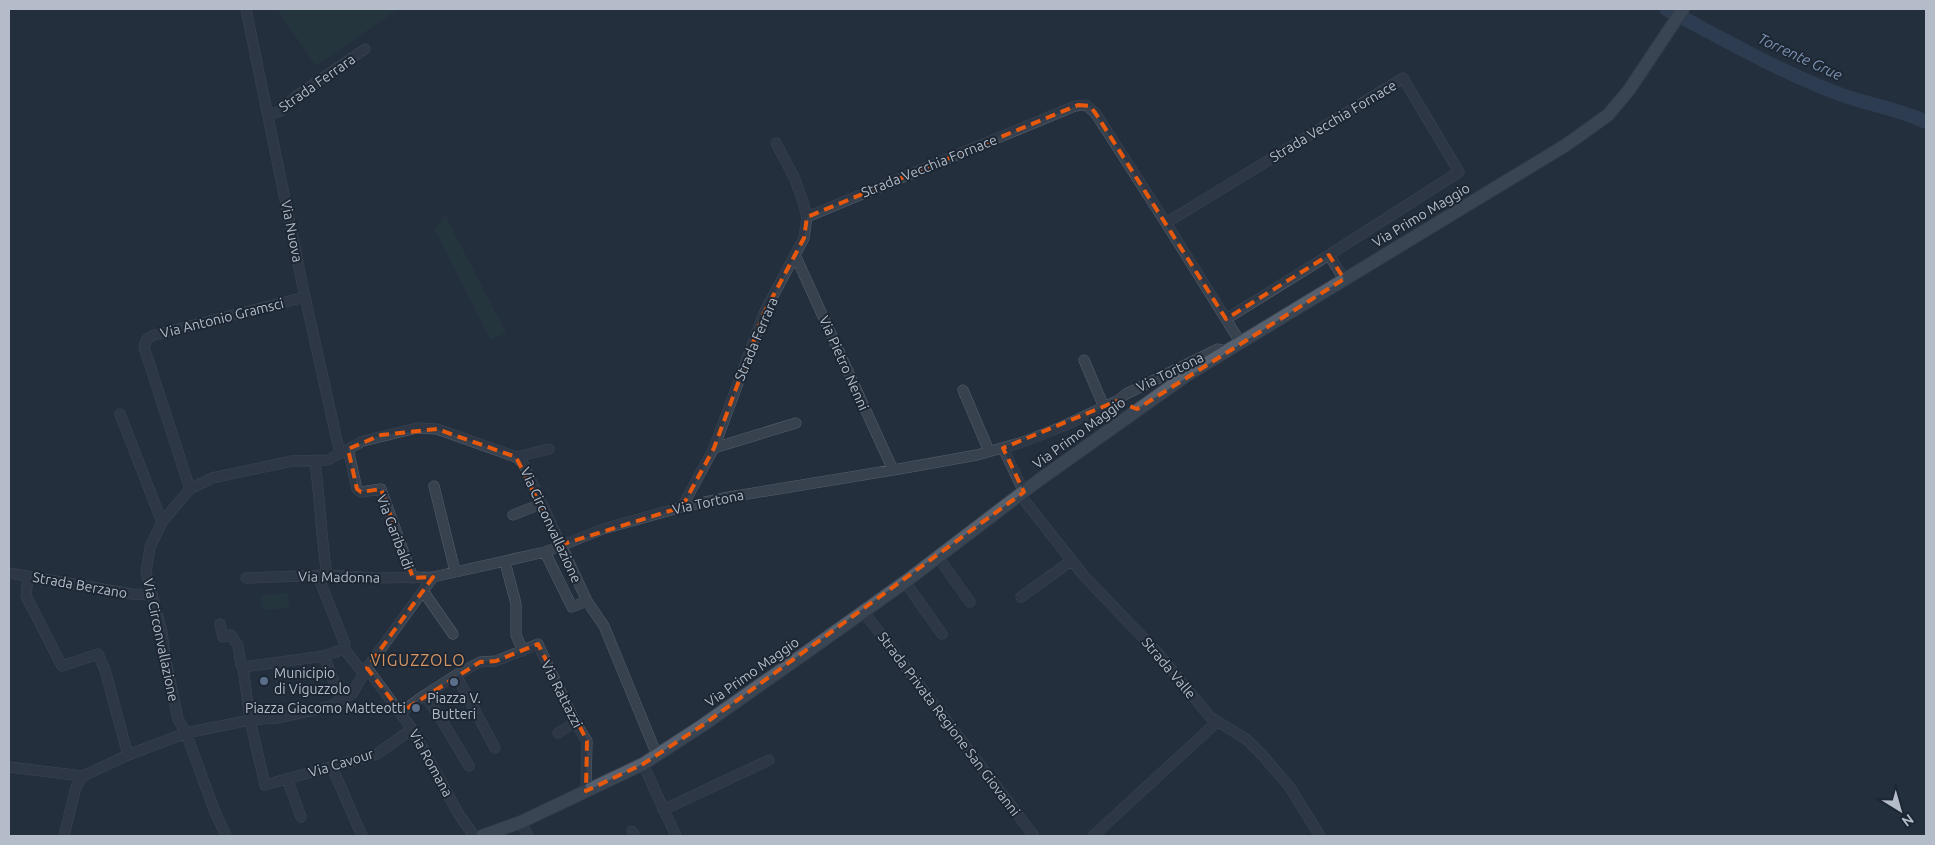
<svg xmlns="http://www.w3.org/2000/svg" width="1935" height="845" font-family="Ubuntu,sans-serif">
<rect width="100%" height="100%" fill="#242f3e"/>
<path fill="#263c3f" d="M277 9 278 10 398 9 316 66Z
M445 215 506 333 491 340 435 230Z
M288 593 289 608 263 610 261 595Z"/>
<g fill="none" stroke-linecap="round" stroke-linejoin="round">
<path stroke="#394c67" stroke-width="14" d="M1666 9C1724 39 1781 73 1842 95 1870 105 1899 109 1926 122"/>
<defs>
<path id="minor" d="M246 9 305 297 340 454
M269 115 280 111 295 97 365 49
M807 217 1075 106 1086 105 1096 114 1166 223
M795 255 893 470
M1329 255 1226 319 1166 223 1403 78 1459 172 1329 255 1344 279
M1226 319 1240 342
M1084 360 1104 407
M963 390 989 451
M120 414 162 522
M714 448 796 423
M1003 448 1024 492
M348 449 357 489 361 492 381 489 413 578
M516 457 549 449
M315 462C320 499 321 537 327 575
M434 486 455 571
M190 489 144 347 147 339 154 335 305 297
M1020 495 1084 576 1158 653 1210 717 1246 739 1263 756 1289 786 1320 836
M682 507 714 448 764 313 804 238 807 217 803 202 795 179 776 143
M513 515 541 504
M545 552 572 607 587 601
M938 557 970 602
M505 562 516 604V635L523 651
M9 573 132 594 152 595
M28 576 26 596 62 666 98 654 105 670 128 755
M318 576 345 644 344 649 364 674
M246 578 327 575 377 578 433 577 545 552 603 529 682 507 729 497 899 469 977 455 1020 443 1061 427 1117 401 1126 394 1218 349 1226 351
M905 582 942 634
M423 591 453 634
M1021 597 1071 561
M863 611 1034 836
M220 624 223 637 231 635 238 646 241 665 243 667 250 720 265 785 377 754 412 729
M324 656 341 700
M243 667 324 656 344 649
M367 668 412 729 458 813 474 836
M456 675 495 748
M425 695 456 675 480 662 496 661 538 644 575 722 587 741 586 791
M401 712 425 695 441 719 469 766
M558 733 575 722
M643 764 676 836
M9 767 83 776
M332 767 362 836
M287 779 301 817
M663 810 769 760
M521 822 528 836
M632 831 635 836
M64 836 76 787 83 776 128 755 186 733 250 720 277 718 328 707 352 694 367 668 433 577
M226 836 215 812 186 733 178 719 165 657 162 632 146 572 150 547 162 522 190 489 212 478 292 461 328 460 363 441 417 428 437 429 516 457 523 463 587 601 604 626 657 755
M1093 836 1217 722"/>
<path id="major" d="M482 836 521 822 643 764 703 725 804 654 905 582 1039 480 1187 375 1566 145 1608 115 1629 90 1683 9"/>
</defs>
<use href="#minor" stroke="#565f6c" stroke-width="11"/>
<use href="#major" stroke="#414a57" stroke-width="14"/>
<use href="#minor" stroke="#38414e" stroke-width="10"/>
<use href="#major" stroke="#56606e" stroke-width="12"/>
</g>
<path d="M0 0H1935V845H0ZM1078 105 1090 106 1096 114 1226 319 1329 255 1344 279 1137 409 1117 401 1003 448 1024 492 703 725 643 764 586 791 587 741 538 644 496 661 480 662 401 712 367 668 433 577 413 578 381 489 361 492 357 489 348 449 381 435 437 429 516 457 560 545 682 507 714 448 764 313 804 238 807 217Z" fill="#242f3e" fill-opacity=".55" fill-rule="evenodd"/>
<path fill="none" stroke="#e8590c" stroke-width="4" stroke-dasharray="10 6" stroke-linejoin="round" d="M1078 105 1090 106 1096 114 1226 319 1329 255 1344 279 1137 409 1117 401 1003 448 1024 492 703 725 643 764 586 791 587 741 538 644 496 661 480 662 401 712 367 668 433 577 413 578 381 489 361 492 357 489 348 449 381 435 437 429 516 457 560 545 682 507 714 448 764 313 804 238 807 217Z"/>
<g fill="#5c6f8a" stroke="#1d2633" stroke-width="2">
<circle cx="264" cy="681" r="5"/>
<circle cx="454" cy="682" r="5"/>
<circle cx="416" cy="708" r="5"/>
</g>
<g text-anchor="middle" stroke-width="4" stroke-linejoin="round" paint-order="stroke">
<g font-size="14" fill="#b4bcc9" stroke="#1d2633">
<text transform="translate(317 83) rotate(-35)" y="5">Strada Ferrara</text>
<text transform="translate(1333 121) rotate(-31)" y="5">Strada Vecchia Fornace</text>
<text transform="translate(929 166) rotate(-22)" y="5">Strada Vecchia Fornace</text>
<text transform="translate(1421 215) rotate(-31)" y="5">Via Primo Maggio</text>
<text transform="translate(292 231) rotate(79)" y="5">Via Nuova</text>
<text transform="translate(222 318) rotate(-14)" y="5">Via Antonio Gramsci</text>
<text transform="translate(756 339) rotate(-67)" y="5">Strada Ferrara</text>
<text transform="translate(844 363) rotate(66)" y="5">Via Pietro Nenni</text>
<text transform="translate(1170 372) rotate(-26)" y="5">Via Tortona</text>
<text transform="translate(1079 433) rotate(-36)" y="5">Via Primo Maggio</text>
<text transform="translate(708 502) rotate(-12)" y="5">Via Tortona</text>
<text transform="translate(551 525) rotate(65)" y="5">Via Circonvallazione</text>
<text transform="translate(395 532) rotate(69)" y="5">Via Garibaldi</text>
<text transform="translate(339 577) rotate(1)" y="5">Via Madonna</text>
<text transform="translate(80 585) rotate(10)" y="5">Strada Berzano</text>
<text transform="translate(161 640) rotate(78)" y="5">Via Circonvallazione</text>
<text transform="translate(1169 668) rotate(50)" y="5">Strada Valle</text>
<text transform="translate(752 672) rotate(-35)" y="5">Via Primo Maggio</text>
<text transform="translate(562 694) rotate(63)" y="5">Via Rattazzi</text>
<text transform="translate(949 724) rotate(53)" y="5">Strada Privata Regione San Giovanni</text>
<text transform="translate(341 763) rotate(-17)" y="5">Via Cavour</text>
<text transform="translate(431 763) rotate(61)" y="5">Via Romana</text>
</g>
<g font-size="14" fill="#b4bcc9" stroke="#1d2633" text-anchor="start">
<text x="274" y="678">Municipio<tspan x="274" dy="16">di Viguzzolo</tspan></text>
<text x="454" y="703" text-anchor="middle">Piazza V.<tspan x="454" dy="16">Butteri</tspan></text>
<text x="406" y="713" text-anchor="end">Piazza Giacomo Matteotti</text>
</g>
<g font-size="15" font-style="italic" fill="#7c92b1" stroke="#1d2633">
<text transform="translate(1800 57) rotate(25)" y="5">Torrente Grue</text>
</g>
<g font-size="16" letter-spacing="1" fill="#d59563" stroke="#1d2633">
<text x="418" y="666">VIGUZZOLO</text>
</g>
</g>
<rect width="1935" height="845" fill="none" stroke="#b4bcc9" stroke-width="20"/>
<g transform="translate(1900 810) rotate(143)" stroke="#1d2633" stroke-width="4" paint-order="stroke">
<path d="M0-4L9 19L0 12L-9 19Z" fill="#b4bcc9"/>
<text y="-8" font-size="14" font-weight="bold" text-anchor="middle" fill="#b4bcc9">N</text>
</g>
</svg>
